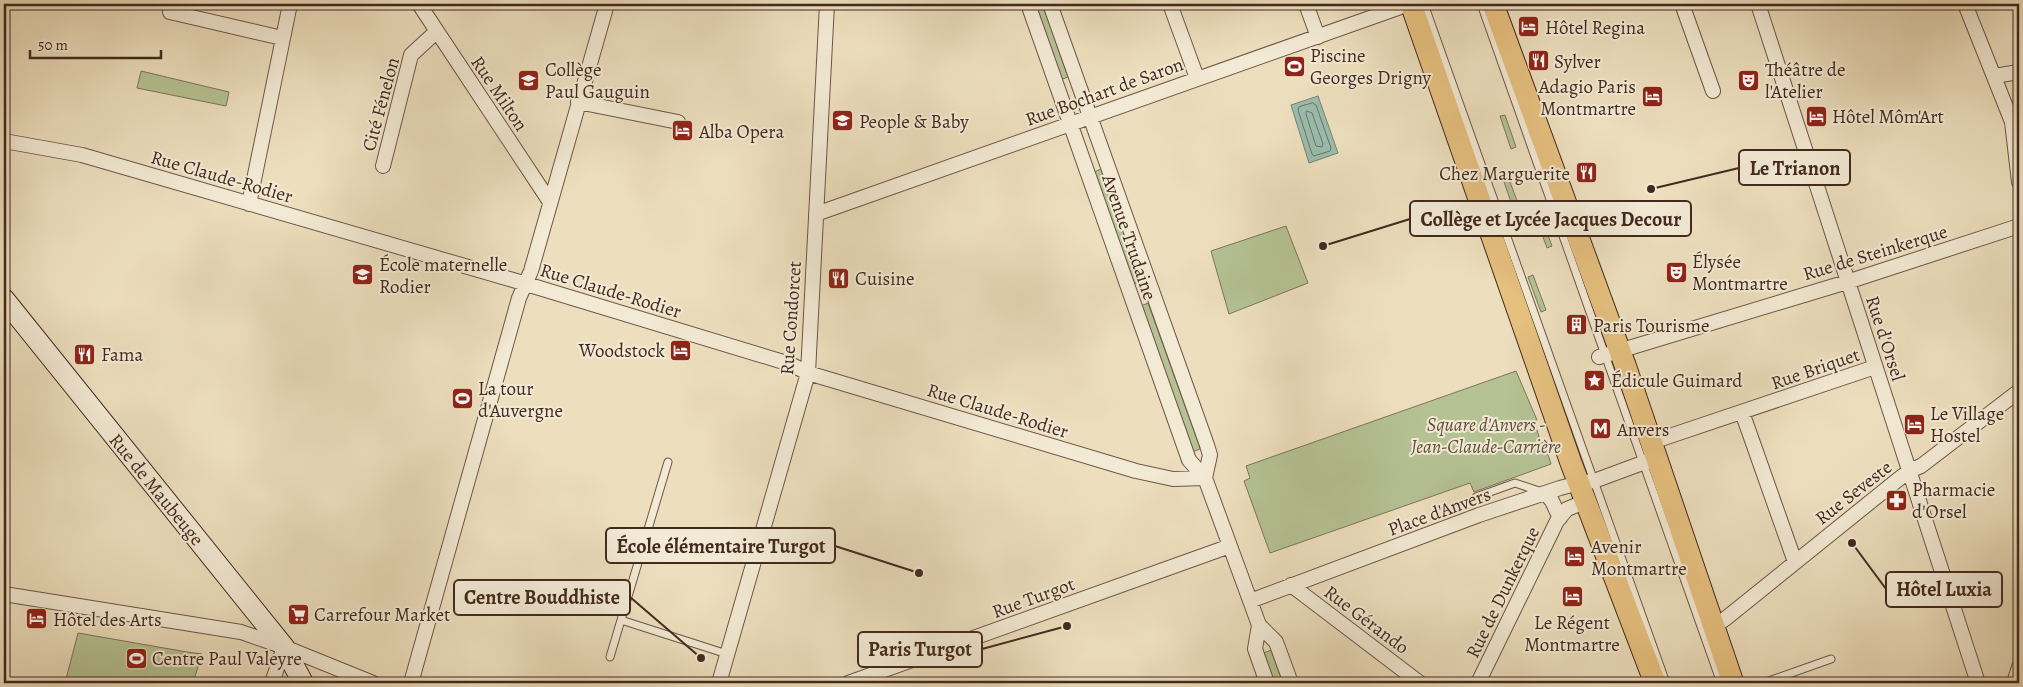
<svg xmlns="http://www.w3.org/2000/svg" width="2023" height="687" font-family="Alegreya,serif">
<rect width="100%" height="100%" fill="#eddfbe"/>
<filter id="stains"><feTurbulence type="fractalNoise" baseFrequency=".004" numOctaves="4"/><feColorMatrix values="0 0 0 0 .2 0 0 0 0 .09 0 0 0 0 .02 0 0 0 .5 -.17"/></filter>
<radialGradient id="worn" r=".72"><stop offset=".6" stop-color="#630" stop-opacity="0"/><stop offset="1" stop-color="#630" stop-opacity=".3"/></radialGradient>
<path fill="#b5c294" stroke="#7c7659" d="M1034 4H1043L1068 77 1060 80Z
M141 71 229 92 226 106 137 88Z
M1505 115 1516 147 1511 149 1500 116Z
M1101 169 1141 282 1133 284 1094 172Z
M1507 174 1519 206 1513 208 1502 176Z
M1540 214 1552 246 1547 248 1535 215Z
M1286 226 1308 283 1229 314 1211 251Z
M1533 275 1546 310 1541 312 1528 277Z
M1148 303 1199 445 1200 449 1192 452 1141 306Z
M1516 371 1537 420 1534 421 1541 443 1544 442 1551 464 1474 492 1470 483 1270 553 1244 481 1250 478 1246 466Z
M78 633 187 652 202 654 193 683H65Z
M1271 650 1283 683H1274L1264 653Z"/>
<path fill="#9abdae" stroke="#778274" d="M1318 96 1338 153 1309 163 1291 105Z"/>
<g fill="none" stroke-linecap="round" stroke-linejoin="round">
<path stroke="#6e7366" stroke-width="1" d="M1313 103 1316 105 1331 148 1330 151 1314 156 1312 154 1298 110 1299 107Z
M1307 111 1312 113 1323 144 1322 147 1316 146 1306 114Z"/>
<defs>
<path id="lane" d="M1424 4 1666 683
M1481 4 1721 683
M1476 497 1515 483 1542 492
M621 620 727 654
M610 657 668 462
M1763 683 1831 659"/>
<path id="street" d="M419 4 550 202
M1028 4 1189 460 1205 478 1259 625 1276 642 1291 683
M1050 4 1207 445 1210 455 1205 478
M1170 4 1197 78
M1306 4 1318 37
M1682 4 1713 91
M1758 4 1978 683
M1965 4 2012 122 2019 182
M170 12 282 38
M1994 76 2019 72
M578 102 678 122
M4 141 82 155 513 280 790 364 808 373 1136 471 1173 479 1205 478
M383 166 411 55 436 32
M249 204 290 4
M816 214 1398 8 1404 4
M1599 357 1847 282 2019 226
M1742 412 1795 562
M1652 442 1875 367
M1545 493 1552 501 1560 518
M1291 585 1420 683
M4 594 241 632 284 647 373 683
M1250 601 1479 515 1560 488 1579 483 1594 481 1656 458
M1259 625 1255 649 1267 683
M1714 626 1725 619 1895 482 1909 471 1921 466 2019 391
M272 683 284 647
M411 683 519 298 531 271 607 4
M719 683 808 373 827 4
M848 683 1230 546
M1478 683 1557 521 1567 509 1587 501
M2014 683 2019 667"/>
<path id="secondary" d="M4 299 284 647 303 683"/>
<path id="primary" d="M1411 4 1571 463 1655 683
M1493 4 1625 365 1733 683"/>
</defs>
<use href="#lane" stroke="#6d5646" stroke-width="9"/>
<use href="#street" stroke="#6d5646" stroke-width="16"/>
<use href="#secondary" stroke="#42291e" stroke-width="22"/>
<use href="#primary" stroke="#42291e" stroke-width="23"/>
<use href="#lane" stroke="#f3ead5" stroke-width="7"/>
<use href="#street" stroke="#f3ead5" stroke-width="14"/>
<use href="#secondary" stroke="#f3ead5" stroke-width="20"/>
<use href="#primary" stroke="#e6c07f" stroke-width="21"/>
</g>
<defs>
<symbol id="hotel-square" viewBox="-11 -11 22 22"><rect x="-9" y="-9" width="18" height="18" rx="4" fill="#8f2418" stroke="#f3ead5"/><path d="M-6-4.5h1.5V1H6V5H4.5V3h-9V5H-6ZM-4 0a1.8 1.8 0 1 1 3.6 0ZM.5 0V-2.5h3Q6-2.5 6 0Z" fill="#fff"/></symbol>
<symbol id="restaurant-square" viewBox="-11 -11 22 22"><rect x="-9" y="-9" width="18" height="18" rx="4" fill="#8f2418" stroke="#f3ead5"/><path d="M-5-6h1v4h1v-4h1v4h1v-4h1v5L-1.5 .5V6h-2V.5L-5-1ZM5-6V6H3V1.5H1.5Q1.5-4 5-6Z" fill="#fff"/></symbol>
<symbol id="stadium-square" viewBox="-11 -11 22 22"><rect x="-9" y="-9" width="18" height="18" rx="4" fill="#8f2418" stroke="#f3ead5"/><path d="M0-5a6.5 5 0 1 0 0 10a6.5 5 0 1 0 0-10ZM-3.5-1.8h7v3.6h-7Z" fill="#fff"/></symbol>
<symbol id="school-square" viewBox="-11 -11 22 22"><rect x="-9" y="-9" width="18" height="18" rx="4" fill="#8f2418" stroke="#f3ead5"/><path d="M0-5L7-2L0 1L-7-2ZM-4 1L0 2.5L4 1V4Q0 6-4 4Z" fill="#fff"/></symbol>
<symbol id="theatre-square" viewBox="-11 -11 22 22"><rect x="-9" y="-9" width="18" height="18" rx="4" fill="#8f2418" stroke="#f3ead5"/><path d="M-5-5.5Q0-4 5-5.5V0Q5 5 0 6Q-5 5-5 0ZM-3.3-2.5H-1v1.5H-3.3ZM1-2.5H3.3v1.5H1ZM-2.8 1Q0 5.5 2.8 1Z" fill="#fff"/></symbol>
<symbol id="building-square" viewBox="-11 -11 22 22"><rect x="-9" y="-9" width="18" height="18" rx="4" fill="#8f2418" stroke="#f3ead5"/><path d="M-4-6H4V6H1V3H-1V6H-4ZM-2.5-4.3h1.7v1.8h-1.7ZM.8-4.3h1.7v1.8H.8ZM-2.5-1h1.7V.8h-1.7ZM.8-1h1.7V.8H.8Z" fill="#fff"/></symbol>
<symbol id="sight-square" viewBox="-11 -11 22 22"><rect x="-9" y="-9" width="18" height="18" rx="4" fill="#8f2418" stroke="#f3ead5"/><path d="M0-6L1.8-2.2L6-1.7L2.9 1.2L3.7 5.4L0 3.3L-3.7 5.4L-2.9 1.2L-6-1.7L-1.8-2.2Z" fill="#fff"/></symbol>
<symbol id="metro-square" viewBox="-11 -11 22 22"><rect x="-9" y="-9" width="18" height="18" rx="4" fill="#8f2418" stroke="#f3ead5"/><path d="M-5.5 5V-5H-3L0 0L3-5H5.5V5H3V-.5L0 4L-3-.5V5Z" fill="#fff"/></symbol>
<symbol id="pharmacy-square" viewBox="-11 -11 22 22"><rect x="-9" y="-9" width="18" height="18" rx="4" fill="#8f2418" stroke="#f3ead5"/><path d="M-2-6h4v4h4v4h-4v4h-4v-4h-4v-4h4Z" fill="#fff"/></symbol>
<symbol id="supermarket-square" viewBox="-11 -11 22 22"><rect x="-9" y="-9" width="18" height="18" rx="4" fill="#8f2418" stroke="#f3ead5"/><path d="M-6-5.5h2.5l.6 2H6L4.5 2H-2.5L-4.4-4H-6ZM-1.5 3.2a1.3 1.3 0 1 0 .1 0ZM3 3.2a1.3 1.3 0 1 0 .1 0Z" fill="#fff"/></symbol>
</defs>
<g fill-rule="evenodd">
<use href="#hotel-square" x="1516" y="14" width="25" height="25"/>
<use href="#restaurant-square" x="1526" y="48" width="25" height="25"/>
<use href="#stadium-square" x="1282" y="54" width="25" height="25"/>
<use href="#school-square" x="516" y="68" width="25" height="25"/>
<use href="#theatre-square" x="1736" y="68" width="25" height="25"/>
<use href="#hotel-square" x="1640" y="84" width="25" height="25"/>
<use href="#hotel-square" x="1804" y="104" width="25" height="25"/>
<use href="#school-square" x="830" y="108" width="25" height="25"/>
<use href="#hotel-square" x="670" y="118" width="25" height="25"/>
<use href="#restaurant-square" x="1574" y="160" width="25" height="25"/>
<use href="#theatre-square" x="1664" y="260" width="25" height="25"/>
<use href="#school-square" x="350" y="262" width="25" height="25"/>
<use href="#restaurant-square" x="826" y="266" width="25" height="25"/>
<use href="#building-square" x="1564" y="312" width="25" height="25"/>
<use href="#hotel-square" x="668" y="338" width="25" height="25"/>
<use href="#restaurant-square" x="72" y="342" width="25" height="25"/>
<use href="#sight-square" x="1582" y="368" width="25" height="25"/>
<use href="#stadium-square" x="450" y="386" width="25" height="25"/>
<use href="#hotel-square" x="1902" y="412" width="25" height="25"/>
<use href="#metro-square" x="1588" y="416" width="25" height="25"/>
<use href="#pharmacy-square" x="1884" y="488" width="25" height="25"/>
<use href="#hotel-square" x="1562" y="544" width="25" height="25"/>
<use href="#hotel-square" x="1560" y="584" width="25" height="25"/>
<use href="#supermarket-square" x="286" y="602" width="25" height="25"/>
<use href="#hotel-square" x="24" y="606" width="25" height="25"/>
<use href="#stadium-square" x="124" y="646" width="25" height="25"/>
</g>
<g text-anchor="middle" stroke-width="4" stroke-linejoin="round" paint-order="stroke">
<g font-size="19" fill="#42291e" stroke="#f3ead5" text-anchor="start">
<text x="1545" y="34">Hôtel Regina</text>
<text x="1310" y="62">Piscine<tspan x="1310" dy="22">Georges Drigny</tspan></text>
<text x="1554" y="68">Sylver</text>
<text x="545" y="76">Collège<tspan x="545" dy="22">Paul Gauguin</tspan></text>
<text x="1765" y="76">Théâtre de<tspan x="1765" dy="22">l'Atelier</tspan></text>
<text x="1636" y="93" text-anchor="end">Adagio Paris<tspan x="1636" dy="22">Montmartre</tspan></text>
<text x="1832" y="123">Hôtel Môm'Art</text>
<text x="859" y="128">People &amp; Baby</text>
<text x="699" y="138">Alba Opera</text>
<text x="1570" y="180" text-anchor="end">Chez Marguerite</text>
<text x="1692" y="268">Élysée<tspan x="1692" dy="22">Montmartre</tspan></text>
<text x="379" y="271">École maternelle<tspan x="379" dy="22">Rodier</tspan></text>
<text x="855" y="285">Cuisine</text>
<text x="1593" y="332">Paris Tourisme</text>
<text x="665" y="357" text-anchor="end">Woodstock</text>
<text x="101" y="361">Fama</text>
<text x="1611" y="387">Édicule Guimard</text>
<text x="478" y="395">La tour<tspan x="478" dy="22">d'Auvergne</tspan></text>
<text x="1930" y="420">Le Village<tspan x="1930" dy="22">Hostel</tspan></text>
<text x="1617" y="436">Anvers</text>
<text x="1912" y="496">Pharmacie<tspan x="1912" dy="22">d'Orsel</tspan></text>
<text x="1591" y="553">Avenir<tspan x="1591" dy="22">Montmartre</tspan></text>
<text x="314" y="621">Carrefour Market</text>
<text x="53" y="626">Hôtel des Arts</text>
<text x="1572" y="629" text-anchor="middle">Le Régent<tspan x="1572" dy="22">Montmartre</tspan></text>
<text x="152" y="665">Centre Paul Valeyre</text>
</g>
<g font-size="19" fill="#42291e" stroke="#f3ead5">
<text transform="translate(1104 91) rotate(-20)" y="7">Rue Bochart de Saron</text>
<text transform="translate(500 93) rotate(56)" y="7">Rue Milton</text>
<text transform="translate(380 104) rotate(-75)" y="7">Cité Fénelon</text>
<text transform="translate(222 176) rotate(16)" y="7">Rue Claude-Rodier</text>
<text transform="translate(1130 237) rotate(71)" y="7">Avenue Trudaine</text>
<text transform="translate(1875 252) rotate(-17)" y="7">Rue de Steinkerque</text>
<text transform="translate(611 290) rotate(17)" y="7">Rue Claude-Rodier</text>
<text transform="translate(790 318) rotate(-86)" y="7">Rue Condorcet</text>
<text transform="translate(1886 338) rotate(72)" y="7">Rue d'Orsel</text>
<text transform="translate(1815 368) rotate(-19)" y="7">Rue Briquet</text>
<text transform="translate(998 410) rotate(17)" y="7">Rue Claude-Rodier</text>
<text transform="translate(157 489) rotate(51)" y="7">Rue de Maubeuge</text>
<text transform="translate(1853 492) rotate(-38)" y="7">Rue Seveste</text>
<text transform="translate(1439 511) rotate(-20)" y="7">Place d'Anvers</text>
<text transform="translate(1502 592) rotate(-64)" y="7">Rue de Dunkerque</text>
<text transform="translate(1033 597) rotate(-20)" y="7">Rue Turgot</text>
<text transform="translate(1367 619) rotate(37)" y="7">Rue Gérando</text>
</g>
<g font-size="19" font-style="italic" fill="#5f4f3c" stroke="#f3ead5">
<text x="1486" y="431">Square d'Anvers -<tspan x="1486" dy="22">Jean-Claude-Carrière</tspan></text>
</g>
</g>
<path fill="none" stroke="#42291e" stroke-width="2" d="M1651 189L1739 168M1323 246L1410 219M919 573L835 546M1852 543L1886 589M701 658L630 597M1067 626L982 649"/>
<g fill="#42291e" stroke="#f3ead5" stroke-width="2">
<circle cx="1651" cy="189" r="5"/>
<circle cx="1323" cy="246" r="5"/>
<circle cx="919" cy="573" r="5"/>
<circle cx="1852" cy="543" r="5"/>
<circle cx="701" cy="658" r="5"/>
<circle cx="1067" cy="626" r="5"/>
</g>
<g fill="#f3ead5" stroke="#42291e" stroke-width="2">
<rect x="1739" y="150" width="111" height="35" rx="5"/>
<rect x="1410" y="201" width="281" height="35" rx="5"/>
<rect x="606" y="528" width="229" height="35" rx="5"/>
<rect x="1886" y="572" width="116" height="35" rx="5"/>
<rect x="454" y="580" width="176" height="35" rx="5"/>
<rect x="858" y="632" width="124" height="35" rx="5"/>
</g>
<g font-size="20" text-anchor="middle" font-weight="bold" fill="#42291e">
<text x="1795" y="175">Le Trianon</text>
<text x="1551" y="226">Collège et Lycée Jacques Decour</text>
<text x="721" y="553">École élémentaire Turgot</text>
<text x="1944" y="596">Hôtel Luxia</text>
<text x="542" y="604">Centre Bouddhiste</text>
<text x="920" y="656">Paris Turgot</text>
</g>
<rect width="2023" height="687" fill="none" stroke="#eddfbe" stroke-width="20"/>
<rect x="5" y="5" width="2013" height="677" fill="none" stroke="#42291e" stroke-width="2.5"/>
<rect x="10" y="10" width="2003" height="667" fill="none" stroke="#42291e"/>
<path d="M30 50v8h131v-8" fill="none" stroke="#42291e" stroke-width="2.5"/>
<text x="38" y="50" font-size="15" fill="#42291e" stroke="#f3ead5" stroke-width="4" paint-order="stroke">50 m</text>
<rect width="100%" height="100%" filter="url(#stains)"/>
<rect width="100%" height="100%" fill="url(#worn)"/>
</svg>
